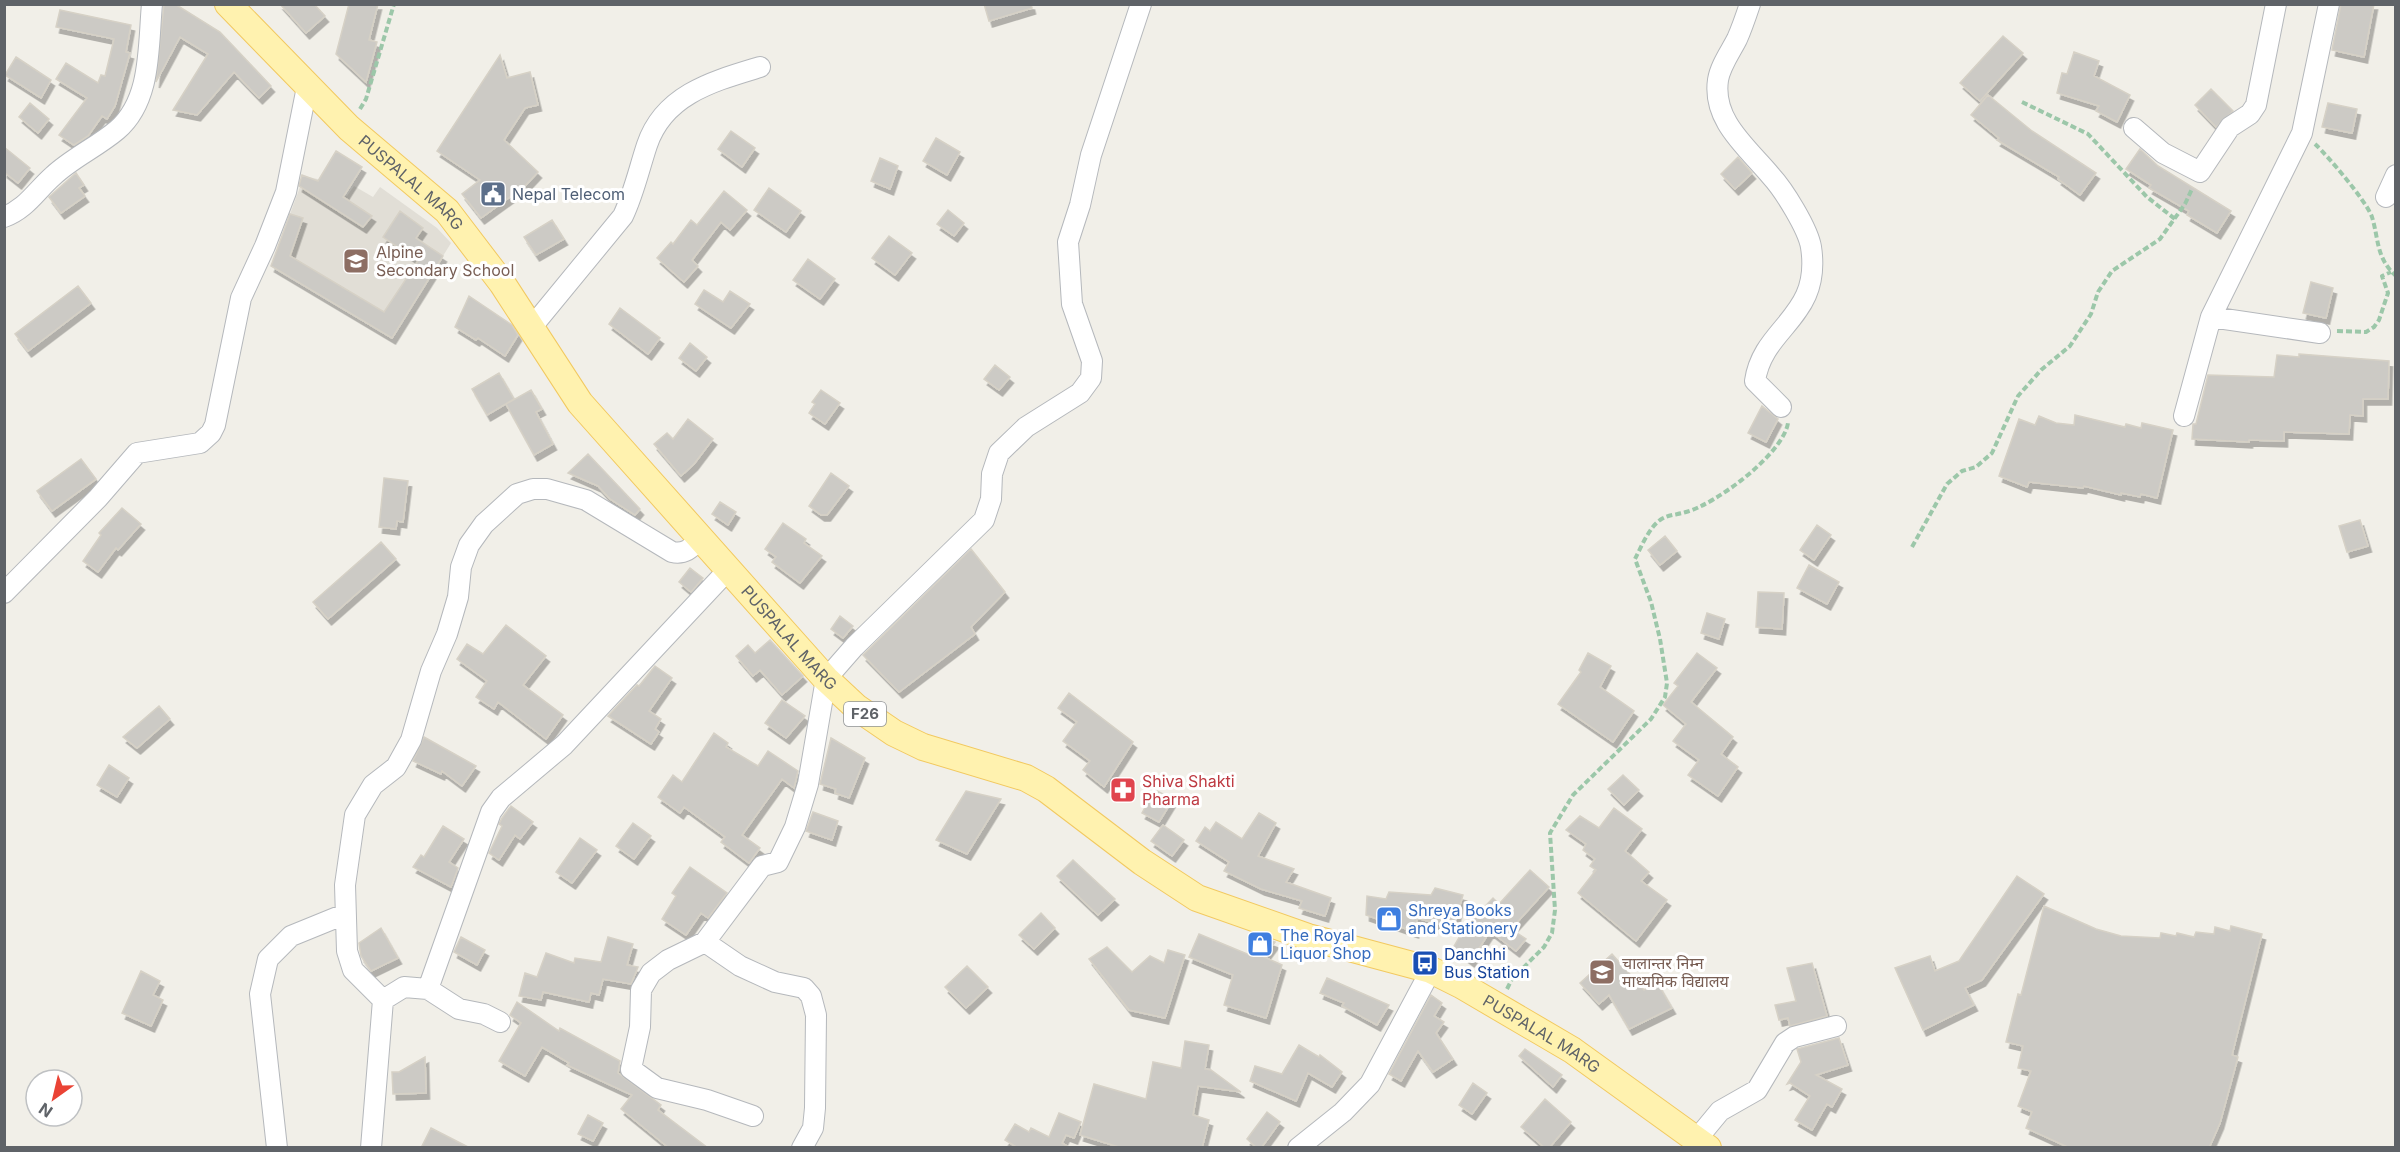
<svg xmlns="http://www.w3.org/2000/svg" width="2400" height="1152" font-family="Inter,'Noto Sans Devanagari',sans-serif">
<defs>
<filter id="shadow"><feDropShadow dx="3.5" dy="6" stdDeviation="0" flood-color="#0004"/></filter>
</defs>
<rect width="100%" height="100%" fill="#f1efe8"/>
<path fill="#e1ded6" d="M304 176 322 180 347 196 354 186 373 197 380 187 437 228 451 243 392 338 271 266Z"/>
<path fill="#cccac5" stroke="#d6d1c6" stroke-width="1.5" filter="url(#shadow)" d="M164 4H175L220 32 271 86 259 98 234 72 197 115 173 110 208 54 180 37 156 82Z
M280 4H314L325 16 306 33Z
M349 4H378L369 40 377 42 366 82 336 54Z
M984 4H1031L1032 8 989 21Z
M2341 4H2374L2364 57 2332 50Z
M60 10 131 25 126 52 130 53 115 106 107 119 102 116 88 136 74 145 59 135 87 98 56 79 66 63 98 83 101 75 105 76 114 39 56 27Z
M2003 36 2023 53 1980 101 1960 83Z
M2074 52 2099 61 2094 76 2130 95 2117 122 2096 111 2099 106 2057 93 2062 73 2067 74Z
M500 55 507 78 530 72 538 105 525 108 504 140 538 172 525 186 481 218 462 194 480 180 437 151Z
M16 57 51 80 41 98 5 75Z
M2211 89 2233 111 2216 127 2195 105Z
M1988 95 2032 131 2096 173 2080 195 2058 179 2059 177 1997 140 1999 138 1971 115Z
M30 103 49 119 38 133 19 117Z
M2328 103 2357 109 2352 133 2322 127Z
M731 131 755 148 742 167 718 149Z
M936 138 960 152 947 175 923 161Z
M4 147 30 168 18 183 4 172Z
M2140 149 2158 166 2231 211 2217 233 2187 215 2189 211 2149 188 2151 185 2126 169Z
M336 151 362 167 343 197 372 216 363 227 299 186 302 175 318 181Z
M1738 157 1752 173 1735 189 1721 174Z
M880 158 898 166 890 189 871 181Z
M76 173 84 185 79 188 85 196 61 213 49 197Z
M769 188 801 211 786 232 754 210Z
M724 191 747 210 730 230 721 222 692 260 698 266 684 282 657 258 671 242 673 244 691 220 697 225Z
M948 210 964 223 954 236 937 224Z
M400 211 423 228 416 238 443 256 392 338 271 266 290 214 303 218 290 256 384 312 418 261 383 237Z
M552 220 564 239 536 255 524 237Z
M889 236 912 253 895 275 872 258Z
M808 259 835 279 820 299 793 280Z
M2311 282 2333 288 2326 318 2303 313Z
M78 286 91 303 28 351 15 334Z
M704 290 723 302 730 291 750 304 731 328 695 304Z
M469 296 512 325 518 335 505 356 478 338 476 340 455 327Z
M620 308 660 338 648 354 609 324Z
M690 343 707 357 696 371 679 358Z
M2299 354 2389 361 2388 399H2363V416L2350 415 2349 434 2284 432V441L2249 440V442L2192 439 2193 424H2196L2208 375 2274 377 2277 355 2299 357Z
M995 365 1010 377 999 390 984 379Z
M499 373 514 399 487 415 472 389Z
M531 390 542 409 536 412 553 444 534 455 506 404Z
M821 390 840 403 825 424 809 413 815 404 812 402Z
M1762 406 1778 419 1766 442 1748 433Z
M2075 415 2125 427 2126 424 2141 428 2142 423 2173 430 2157 498 2141 494 2140 497 2121 493V495L2084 486 2083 488 2029 482 2027 487 1999 476 2019 419 2035 425 2039 416 2056 423 2074 425Z
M688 419 713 439 694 464 681 476 654 444 667 433 673 439Z
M588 454 640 509 635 515 610 499 598 486 568 473Z
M81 459 96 479 52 511 37 491Z
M831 473 849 486 827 515H821L809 506Z
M384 478 408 481 403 522 397 521 396 529 379 527Z
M720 502 736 512 728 525 712 514Z
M122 508 141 524 118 550 116 548 98 572 83 561 101 535 99 533Z
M2360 520 2368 546 2347 552 2339 526Z
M783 523 806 539 804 543 822 556 800 583 772 562 776 557 765 549Z
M1817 525 1831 535 1814 560 1800 550Z
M1665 536 1677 551 1660 565 1648 550Z
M381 542 396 559 328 619 313 602Z
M971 549 1005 592 971 627 975 634 899 692 863 655Z
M1809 565 1839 582 1827 604 1797 588Z
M690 568 703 578 691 592 679 582Z
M1758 592 1784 593 1782 629 1756 627Z
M1707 613 1725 619 1719 639 1701 633Z
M840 616 853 626 843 638 831 629Z
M506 625 546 656 523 685 563 715 546 739 498 702 494 709 476 697 487 681 457 659 467 644 483 654Z
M770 640 803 676 782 695 760 670 753 676 736 656 748 645 755 653Z
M1588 653 1611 666 1600 687 1634 711 1613 742 1558 704 1581 672 1579 670Z
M1697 653 1717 668 1691 702 1733 737 1721 754 1738 767 1718 796 1688 775 1699 760 1673 741 1686 724 1663 705 1678 686 1674 683Z
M655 666 672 678 649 711 661 719 655 729 659 732 651 744 608 716 637 685 639 686Z
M1069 693 1133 742 1104 787 1083 770 1090 761 1063 741 1077 722 1058 708Z
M782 700 805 716 786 738 765 723Z
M159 706 170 719 137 748 123 737Z
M714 733 728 743 726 747 758 766 768 751 798 771 794 788 782 779 742 835 760 848 749 863 721 842 725 837 684 807 680 813 658 797 673 775 682 782Z
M424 737 476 766 462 786 442 771 441 774 413 761Z
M831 738 865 758 849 798 835 793 836 789 820 784Z
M109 765 129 778 117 797 97 785Z
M1623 775 1639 790 1624 805 1608 789Z
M1155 790 1173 799 1159 822 1142 813Z
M966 791 1001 799 967 854 936 840Z
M511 806 533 822 520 839 515 835 499 860 489 853 502 826 499 824 502 818Z
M1614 808 1642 829 1625 851 1649 872 1641 881 1667 900 1636 941 1578 893 1596 870 1590 866 1595 859 1583 850 1586 844 1566 830 1580 816 1599 828Z
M813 812 838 821 832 840 806 831Z
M1259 813 1276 823 1258 856 1294 869 1286 882 1331 898 1325 916 1299 908 1302 901 1261 889 1224 871 1229 862 1196 841 1205 827 1210 831 1216 822 1242 839Z
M633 823 651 836 634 859 616 846Z
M1163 825 1184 840 1172 856 1151 841Z
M443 826 464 839 449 862 458 868 451 887 413 867 421 855 424 857Z
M580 838 597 850 572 883 556 872Z
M1073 860 1115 899 1098 915 1057 876Z
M690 867 727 893 708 918 701 913 686 935 662 919 676 896 672 893Z
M1530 870 1549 887 1511 929 1526 939 1516 951 1490 931 1471 961 1453 948 1465 927 1493 898 1499 904Z
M2017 876 2044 894 1982 980 1965 988 1974 1005 1923 1030 1895 968 1930 956 1935 971 1959 961Z
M1435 888 1463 895 1453 928 1417 918 1415 932 1366 915 1367 896 1386 899 1389 892 1431 895Z
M2044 906 2096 929 2121 936 2160 938 2161 933 2176 936 2177 933 2194 937 2196 932 2214 934 2215 927 2230 931 2231 926 2262 934 2232 1055 2238 1057 2220 1123 2209 1148H2070L2026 1128 2032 1112 2018 1106 2031 1071 2018 1068 2023 1046 2006 1042 2018 994 2021 995Z
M1041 913 1055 928 1034 949 1019 935Z
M381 928 398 958 371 971 361 956 359 943Z
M1199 934 1252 956 1256 935 1275 942 1264 957 1282 965 1266 1018 1224 1005 1233 975 1189 957Z
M461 937 485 950 477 965 454 952Z
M608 937 633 944 627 965 638 967 631 984 603 979 599 995 591 993 589 1002 543 992 541 1000 519 996 525 973 537 977 546 953 574 963 575 958 601 962Z
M1107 947 1132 972 1150 956 1164 963 1168 950 1185 955 1165 1018 1129 1010 1089 959Z
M1612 954 1644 990 1657 982 1672 1008 1629 1029 1609 995 1599 1004 1580 983Z
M1812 963 1827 1016 1790 1026 1788 1018 1779 1020 1775 1005 1796 1001 1787 968Z
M967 966 988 987 966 1008 945 987Z
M141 971 160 981 153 995 163 1000 151 1026 122 1013Z
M1327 978 1389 1005 1377 1025 1342 1006 1344 1003 1320 993Z
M1431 995 1442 1003 1434 1016 1444 1022 1436 1033 1453 1059 1433 1072 1418 1051 1401 1081 1389 1074Z
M517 1002 559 1031 560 1028 620 1061 618 1073 661 1105 658 1110 708 1148H669L621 1109 632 1095 567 1065 569 1063 542 1047 525 1076 499 1061 521 1023 510 1015Z
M1839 1038 1848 1065 1816 1075 1842 1089 1832 1107 1827 1104 1812 1130 1795 1120 1810 1096 1790 1083 1787 1084 1801 1062 1797 1049Z
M1185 1041 1209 1045 1205 1069 1211 1070 1241 1092 1198 1086 1193 1115 1209 1120 1202 1148H1122L1080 1135 1094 1084 1146 1099 1153 1062 1181 1068Z
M1299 1045 1319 1057 1320 1055 1342 1072 1332 1087 1308 1073 1296 1101 1250 1081 1255 1066 1282 1074Z
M1525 1049 1562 1075 1553 1087 1519 1056Z
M425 1057 426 1093 393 1094 392 1072H399Z
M1473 1083 1487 1093 1472 1114 1459 1105Z
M1545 1099 1571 1122 1549 1148H1545L1521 1127Z
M1267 1112 1280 1122 1261 1148H1257L1247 1139Z
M1059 1113 1081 1122 1074 1138 1066 1135 1062 1143 1070 1148H1018L1005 1140 1015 1124 1029 1132 1031 1128 1049 1137Z
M588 1115 603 1123 593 1141 578 1134Z
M431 1128 470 1148H421Z"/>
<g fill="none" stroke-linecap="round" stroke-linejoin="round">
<defs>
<path id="minor" d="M1750 4C1746 16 1742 28 1737 39 1731 51 1720 66 1718 80 1712 121 1748 148 1771 176 1784 190 1808 229 1811 247 1822 318 1763 326 1755 381L1781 407
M2134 128 2163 153 2200 172 2230 127 2250 114 2256 105 2276 4
M2386 197 2396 175
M4 217C26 209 36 191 53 176 72 158 97 147 117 130 152 100 148 46 152 4
M2211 317 2320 333
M531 328 623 216C634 193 639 169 647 145 664 94 714 81 760 67
M2184 416 2211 317 2302 133 2329 4
M4 593 98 498 137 453 200 443 211 433 215 425 241 298 265 246 286 192 307 87
M705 942 740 966 775 982 804 988 811 996 816 1015 815 1108 813 1128 802 1148
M428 989 459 1009 484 1014 500 1022
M383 1000 353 970 347 951 345 885 355 815 373 785 396 767 411 740 431 671 447 634 458 597 461 567 469 545 484 524 517 494 533 489H547L586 500 672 552C686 555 692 547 701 538
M753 1116 707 1100 657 1088 631 1069 640 1027 641 990 651 973 668 960 705 942 762 866 778 862 795 827 808 784 826 679 854 647 984 520 991 499 992 474 999 453 1026 427 1080 393 1091 378 1092 361 1072 304 1068 242 1080 205 1091 155 1141 4
M1696 1140 1720 1111 1757 1090 1785 1043 1794 1037 1836 1026
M277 1148 260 994 268 959 291 936 345 914
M371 1148 383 1000 404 987 428 989 491 812 501 798 564 745 728 570
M1298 1148 1343 1112 1370 1084 1431 970"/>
<g id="major">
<path id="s1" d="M228 4 349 128 447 211 502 283 580 403 826 679 856 707 894 733 923 747 1026 778 1046 789 1142 862 1197 898 1308 937 1431 970 1461 985 1572 1050 1708 1148"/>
</g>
</defs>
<use href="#minor" stroke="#b5b8bc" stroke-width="22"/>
<use href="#major" stroke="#f2c960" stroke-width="28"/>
<path stroke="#9cc7a9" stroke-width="4" stroke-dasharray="6 3" stroke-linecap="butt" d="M2022 102 2088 134 2147 197 2175 219
M360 109 366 99 394 4
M2315 144C2328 156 2367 202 2372 217 2379 240 2376 258 2396 276
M2337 331 2366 332 2374 327 2379 320 2388 293 2382 276 2391 272
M1912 547 1947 484 1962 471 1976 467 1992 453 2018 396 2041 370 2070 346 2091 314 2098 292 2112 271 2160 239 2185 204 2192 189
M1507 989 1512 979 1544 947 1552 933 1555 910 1550 833 1573 795 1651 719 1665 697 1667 683 1660 639 1651 602 1635 559C1641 547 1649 528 1660 520 1669 514 1677 515 1686 512 1716 504 1783 454 1788 423"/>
<use href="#minor" stroke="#fff" stroke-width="20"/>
<use href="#major" stroke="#fff2af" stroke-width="26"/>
</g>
<defs>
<symbol id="civic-square" viewBox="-11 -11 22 22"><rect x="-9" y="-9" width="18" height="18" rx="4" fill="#5c6f8a" stroke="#fff"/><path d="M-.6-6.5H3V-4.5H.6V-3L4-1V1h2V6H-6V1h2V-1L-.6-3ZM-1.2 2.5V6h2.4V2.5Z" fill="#fff"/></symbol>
<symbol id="school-square" viewBox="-11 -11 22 22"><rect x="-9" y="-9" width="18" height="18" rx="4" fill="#8d6e63" stroke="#fff"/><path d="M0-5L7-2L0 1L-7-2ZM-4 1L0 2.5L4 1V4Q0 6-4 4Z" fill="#fff"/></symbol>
<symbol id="pharmacy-square" viewBox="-11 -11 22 22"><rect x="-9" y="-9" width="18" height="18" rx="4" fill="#e0444e" stroke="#fff"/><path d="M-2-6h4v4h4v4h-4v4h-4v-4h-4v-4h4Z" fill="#fff"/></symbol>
<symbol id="shop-square" viewBox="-11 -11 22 22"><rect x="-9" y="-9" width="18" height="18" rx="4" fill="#3f7fe0" stroke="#fff"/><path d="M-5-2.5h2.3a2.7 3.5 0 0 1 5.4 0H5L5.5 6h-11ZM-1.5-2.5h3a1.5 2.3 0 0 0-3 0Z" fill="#fff"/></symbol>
<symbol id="bus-square" viewBox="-11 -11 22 22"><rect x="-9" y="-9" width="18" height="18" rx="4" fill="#1a4fb4" stroke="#fff"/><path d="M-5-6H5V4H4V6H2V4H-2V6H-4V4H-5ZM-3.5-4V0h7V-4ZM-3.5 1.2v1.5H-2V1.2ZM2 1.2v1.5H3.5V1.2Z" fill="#fff"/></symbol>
</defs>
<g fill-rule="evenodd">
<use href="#civic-square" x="478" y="179" width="30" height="30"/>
<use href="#school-square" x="341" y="246" width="30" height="30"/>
<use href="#pharmacy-square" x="1108" y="775" width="30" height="30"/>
<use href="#shop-square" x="1374" y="904" width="30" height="30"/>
<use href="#shop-square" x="1245" y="929" width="30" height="30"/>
<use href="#bus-square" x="1410" y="948" width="30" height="30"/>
<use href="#school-square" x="1587" y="957" width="30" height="30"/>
</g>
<g text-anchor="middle" stroke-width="6" stroke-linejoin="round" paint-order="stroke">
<rect fill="#fff" stroke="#8f9295" stroke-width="1.5" x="844" y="702" width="42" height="24" rx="4.5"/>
<g font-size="15" font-weight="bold" fill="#5f6368">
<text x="865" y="719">F26</text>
</g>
<g font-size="16" fill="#5f6368" stroke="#fff">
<text dy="6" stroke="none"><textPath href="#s1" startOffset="256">PUSPALAL MARG</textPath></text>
<text dy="6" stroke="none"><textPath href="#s1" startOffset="850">PUSPALAL MARG</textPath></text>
<text dy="6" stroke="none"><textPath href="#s1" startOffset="1714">PUSPALAL MARG</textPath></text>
</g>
<g font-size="16" fill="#4e5e75" stroke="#fff" text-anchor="start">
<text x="512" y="200">Nepal Telecom</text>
</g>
<g font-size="16" fill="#785e54" stroke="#fff" text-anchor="start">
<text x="376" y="258">Alpine<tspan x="376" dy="18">Secondary School</tspan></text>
<text x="1622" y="969">चालान्तर निम्न<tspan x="1622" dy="18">माध्यमिक विद्यालय</tspan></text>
</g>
<g font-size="16" fill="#be3a42" stroke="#fff" text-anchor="start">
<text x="1142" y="787">Shiva Shakti<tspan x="1142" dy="18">Pharma</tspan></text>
</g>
<g font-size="16" fill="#366cbe" stroke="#fff" text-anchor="start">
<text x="1408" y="916">Shreya Books<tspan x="1408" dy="18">and Stationery</tspan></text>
<text x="1280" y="941">The Royal<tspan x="1280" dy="18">Liquor Shop</tspan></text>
</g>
<g font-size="16" fill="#164399" stroke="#fff" text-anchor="start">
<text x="1444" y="960">Danchhi<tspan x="1444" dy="18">Bus Station</tspan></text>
</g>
</g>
<rect width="2400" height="1152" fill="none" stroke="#5f6368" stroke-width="12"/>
<g transform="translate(54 1098) rotate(214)"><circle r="28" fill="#ffffff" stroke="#bfc1c3" stroke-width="1.5"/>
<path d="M0-4.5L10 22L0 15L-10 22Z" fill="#ea4335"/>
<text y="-9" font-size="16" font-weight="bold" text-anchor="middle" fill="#5f6368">N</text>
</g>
</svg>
